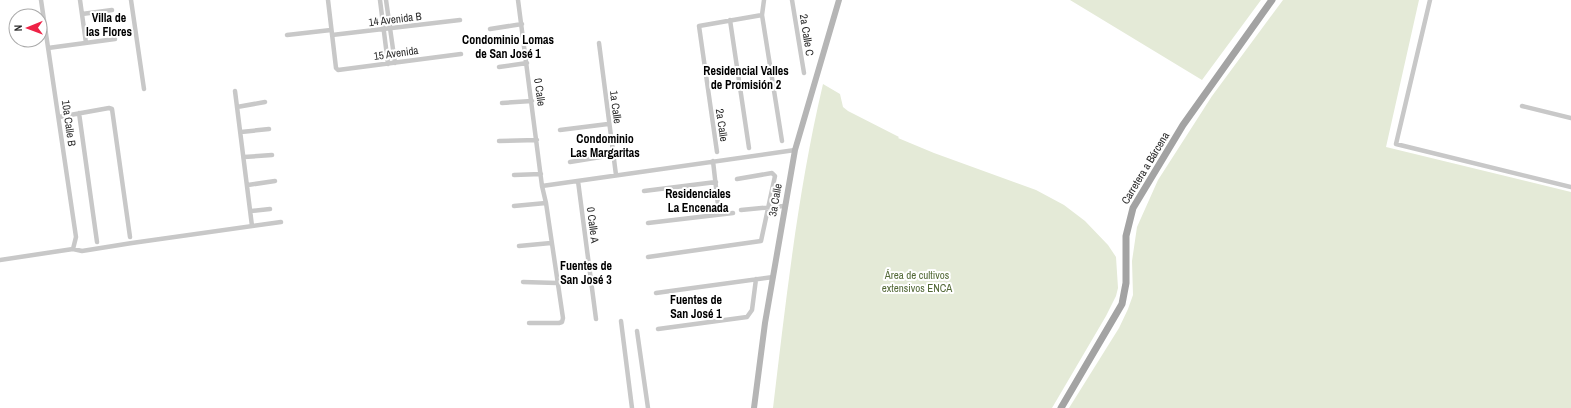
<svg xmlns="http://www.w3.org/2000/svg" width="1571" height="408" font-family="'Archivo Narrow',sans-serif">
<rect width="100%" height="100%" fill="#fff"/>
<path fill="#e4ead7" d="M1070 0H1261L1202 80Z
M1283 0H1419L1386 147 1571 192V408H1069L1119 328 1128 309 1133 295 1132 261 1137 227 1158 180 1212 96Z
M823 84 840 94 843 107 848 111 899 137 898 138 934 153 1036 190 1064 205 1085 221 1108 245 1116 257 1118 288 1116 296 1106 316 1052 408H773C786 300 798 190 823 84Z"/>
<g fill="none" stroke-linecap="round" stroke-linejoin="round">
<path stroke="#c8c8c8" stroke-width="4.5" d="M41 0 76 237 73 249
M80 0 86 43
M131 0 144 89
M328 0 336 68 338 70 461 54
M380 0 388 64
M386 0 395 63
M518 0 542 186 546 203 563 318 562 322 559 323H529
M764 0 762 15 782 141
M792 0 804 73
M1430 0 1396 144 1571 187
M82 14 112 10
M730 20 749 148
M490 29 522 24
M287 35 331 30
M332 35 460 20
M599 43 616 175
M48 48 115 39
M499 67 527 63
M235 91 252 226
M502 103 532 101
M1522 106 1571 118
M237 107 265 102
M79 113 97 242
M59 117 109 108 112 109 130 237
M560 130 608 124
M241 132 269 129
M499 141 537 140
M717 152 699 26 762 15
M244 157 272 155
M713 161 719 214
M570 162 613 155
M514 175 541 174
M578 181 596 319
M248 185 275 181
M542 186 795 150
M644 191 716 182
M514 206 546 203
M741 210 784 206
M251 211 270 209
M648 223 733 213
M519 246 551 243
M648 257 761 241 775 176 772 173 737 179
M0 260 73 249 82 251 132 243 281 222
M523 282 557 283
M656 293 773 277
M621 321 632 408
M658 329 747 317 752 310 756 279
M637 331 648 408"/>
<path stroke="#b5b5b5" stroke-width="6" d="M754 408 765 323 795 150 839 0"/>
<path stroke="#a3a3a3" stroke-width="7" d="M1061 408 1122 304 1126 283V236L1133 208 1183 125 1272 0"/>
</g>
<g text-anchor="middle" stroke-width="4" stroke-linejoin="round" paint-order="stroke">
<g font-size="11" fill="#2b2b2b" stroke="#fff">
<text transform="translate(395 19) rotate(-7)" y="4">14 Avenida B</text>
<text transform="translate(807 35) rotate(81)" y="4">2a Calle C</text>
<text transform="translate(396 53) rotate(-8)" y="4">15 Avenida</text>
<text transform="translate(540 92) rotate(82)" y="4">0 Calle</text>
<text transform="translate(616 107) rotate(83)" y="4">1a Calle</text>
<text transform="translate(69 123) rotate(82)" y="4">10a Calle B</text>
<text transform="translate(722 125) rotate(82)" y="4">2a Calle</text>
<text transform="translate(1145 168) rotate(-59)" y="4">Carretera a Bárcena</text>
<text transform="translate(775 200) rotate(-80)" y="4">3a Calle</text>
<text transform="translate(593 225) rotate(83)" y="4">0 Calle A</text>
</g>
<g font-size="11" fill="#536937" stroke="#fff">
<text x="917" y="279">Área de cultivos<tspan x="917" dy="13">extensivos ENCA</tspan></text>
</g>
<g font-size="12" font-weight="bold" fill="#000" stroke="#fff">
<text x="109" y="22">Villa de<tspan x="109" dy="14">las Flores</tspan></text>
<text x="508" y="44">Condominio Lomas<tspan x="508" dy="14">de San José 1</tspan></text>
<text x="746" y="75">Residencial Valles<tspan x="746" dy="14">de Promisión 2</tspan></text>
<text x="605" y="143">Condominio<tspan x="605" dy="14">Las Margaritas</tspan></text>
<text x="698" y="198">Residenciales<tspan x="698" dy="14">La Encenada</tspan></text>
<text x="586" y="270">Fuentes de<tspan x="586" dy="14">San José 3</tspan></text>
<text x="696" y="304">Fuentes de<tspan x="696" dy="14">San José 1</tspan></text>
</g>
</g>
<g transform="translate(28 28) rotate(269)"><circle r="19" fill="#ffffff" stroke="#aaaaaa"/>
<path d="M0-3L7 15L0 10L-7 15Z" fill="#ee2246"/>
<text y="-6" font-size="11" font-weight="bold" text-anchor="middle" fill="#2b2b2b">N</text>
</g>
</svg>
